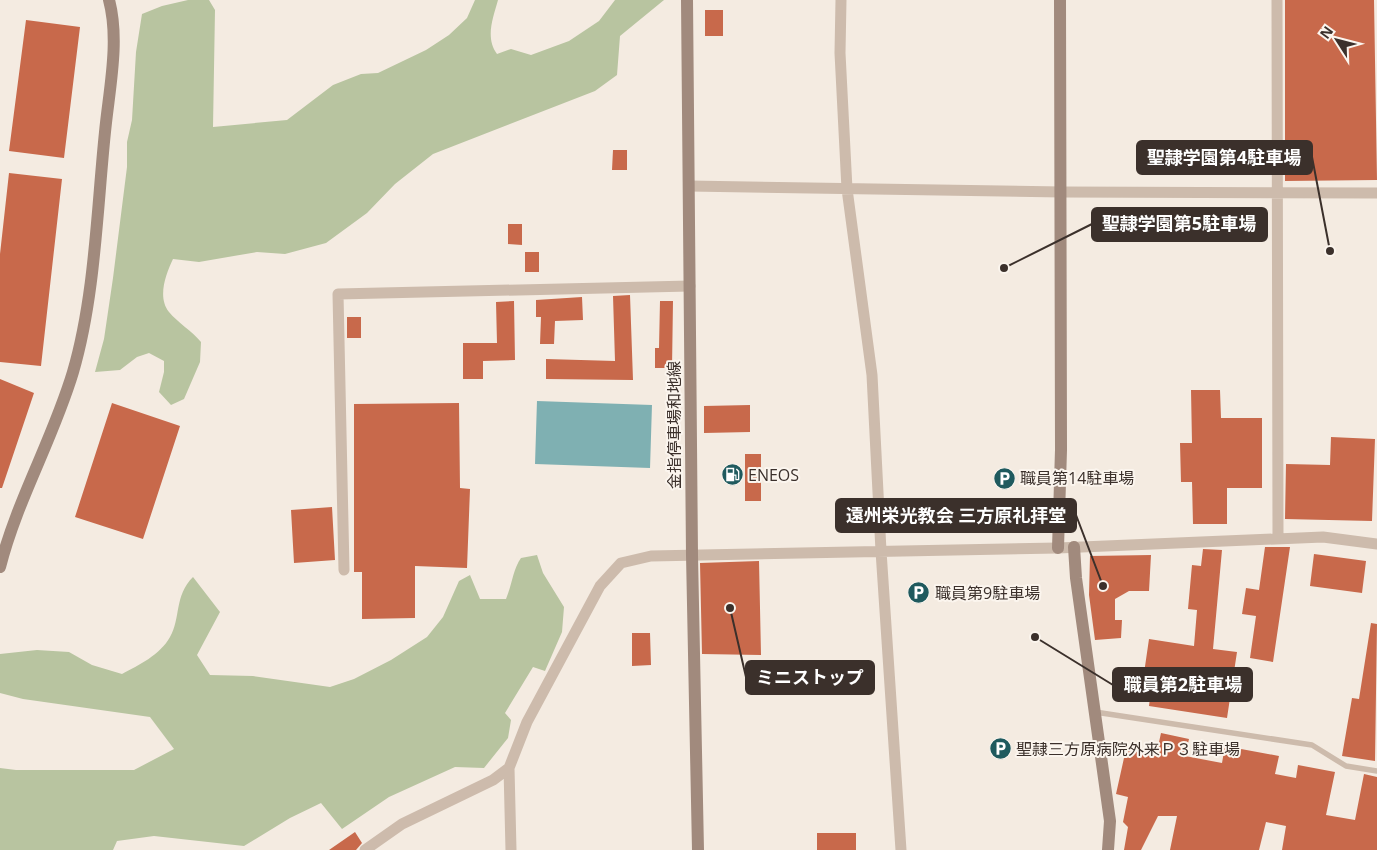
<svg xmlns="http://www.w3.org/2000/svg" width="1377" height="850" font-family="'Open Sans','Noto Sans JP',sans-serif">
<rect width="100%" height="100%" fill="#f4ebe1"/>
<path fill="#b8c4a0" d="M188 0H209L215 10 213 127 287 120 333 85 361 74 378 73 426 50 449 35 467 18 475 0H498C493 18 485 38 497 54L511 49 531 55 569 41 599 21 615 0H664L620 36 617 75 595 91 433 154 395 184 367 213 326 243 285 254 257 252 199 262 173 259C166 274 157 297 169 312 177 322 192 331 201 342L200 362 184 399 171 405 159 392 164 372V361L149 353 137 357 120 370 95 372 104 339 113 278 127 167V142L132 120 136 52 142 14 162 6Z
M537 555 543 573 564 607 562 632 545 671 533 667 505 713 511 720 508 738 484 768 455 767 389 797 342 829 321 803 290 818 244 846 154 836 117 841 113 850H0V768L16 770H134L174 749 150 717 23 699 0 693V654L37 650 69 652 92 665 122 674C139 665 160 655 170 637 181 618 174 596 193 577L220 612 197 655 210 675 253 676 330 687 354 679 391 660 427 637 443 617 459 581 470 575 480 599H506C512 585 513 569 521 558Z"/>
<path fill="#7fb0b2" d="M537 401 652 405 650 468 535 464Z"/>
<path fill="#c8694b" d="M1285 0H1374L1377 180 1285 181Z
M705 10H723V36H705Z
M26 20 80 27 64 158 9 151Z
M613 150H627V170H612Z
M9 173 62 179 41 366 0 362V254Z
M508 224H522V245L508 244Z
M525 252H539V272H525Z
M630 295 633 380 546 379V359L615 361 613 296Z
M582 297 583 320 555 321 554 344H540L541 317H536V300Z
M514 301 515 360 483 361V379H463V343H497L496 302Z
M660 301H673L672 368H655V348H659Z
M347 317H361V338H347Z
M0 379 34 393 2 488H0Z
M1191 390H1220L1221 418H1262V488H1227V524H1193L1192 482H1181L1180 443H1192Z
M112 403 180 426 143 539 75 517Z
M459 403 460 488 470 489 467 568 415 566V618L362 619V572H354V404Z
M750 405V432L704 433V406Z
M1331 437 1375 439 1372 521 1285 519 1286 464 1330 465Z
M745 454H761V501H745Z
M332 507 335 560 294 563 291 510Z
M1265 547H1290L1273 662 1250 658 1256 616 1242 614 1246 588 1259 590Z
M1203 549 1222 550 1213 649 1237 652 1227 718 1149 706 1151 689 1142 687 1149 639 1194 646 1197 610 1188 609 1192 565 1201 566Z
M1314 554 1366 561 1362 593 1310 586Z
M1151 555 1149 591H1129L1115 599V620H1122L1121 638 1095 640 1089 595 1090 556Z
M759 561 761 655 702 654 700 563Z
M1371 623 1377 624 1375 761 1342 756 1352 698 1359 699Z
M632 633H650L651 665 632 666Z
M1161 733 1189 739 1185 756 1222 763 1225 746 1279 756 1275 774 1296 778 1298 765 1335 772 1326 815 1355 820 1364 774 1377 777V850H1282L1286 826 1266 822 1259 850H1170L1177 816H1158L1141 850H1124L1128 827 1123 822 1128 797 1116 794 1126 749 1156 756Z
M355 832 362 843 356 850H329Z
M817 833H856V850H817Z"/>
<g fill="none" stroke-linecap="round" stroke-linejoin="round">
<path stroke="#cdbbac" stroke-width="5.5" d="M1095 712 1312 745 1346 766 1377 771"/>
<path stroke="#cdbbac" stroke-width="11" d="M841 0 840 53 847 189 872 375 881 551 901 850
M1277 0 1278 538
M689 186 1062 192 1377 193
M344 570 338 294 690 286
M365 850 402 824 493 780 509 768
M511 850 509 768 527 722 600 586 621 563 651 556 1058 548 1323 537 1377 544"/>
<path stroke="#a18a7d" stroke-width="12" d="M687 0 692 555 698 850
M1074 547 1076 578 1110 821 1108 850
M1058 548 1061 450 1060 0
M0 567C17 500 53 439 73 372 95 297 97 209 105 132 109 90 120 41 109 0"/>
</g>
<defs>
<symbol id="fuel-disc" viewBox="-11 -11 22 22"><circle r="9.5" fill="#1f5a5e" stroke="#fbf5ee"/><path d="M-5.5-6h7V0h2V4h1.3V-2.5L3-4.5l.8-.8L6-3V5H2.5V1h-1V6h-7ZM-4.2-4.7v3.2H.2V-4.7Z" fill="#fff"/></symbol>
<symbol id="parking-disc" viewBox="-11 -11 22 22"><circle r="9.5" fill="#1f5a5e" stroke="#fbf5ee"/><path d="M-3.5-5.5H1a3.5 3.5 0 0 1 0 7H-1V5.5H-3.5ZM-1-3.4V-.6H.8a1.4 1.4 0 0 0 0-2.8Z" fill="#fff"/></symbol>
</defs>
<g fill-rule="evenodd">
<use href="#fuel-disc" x="720" y="462" width="25" height="25"/>
<use href="#parking-disc" x="992" y="466" width="25" height="25"/>
<use href="#parking-disc" x="906" y="580" width="25" height="25"/>
<use href="#parking-disc" x="988" y="736" width="25" height="25"/>
</g>
<g text-anchor="middle" stroke-width="4" stroke-linejoin="round" paint-order="stroke">
<g font-size="16" fill="#3b302b" stroke="#fbf5ee">
<text transform="translate(674 425) rotate(-90)" y="6">金指停車場和地線</text>
</g>
<g font-size="16" fill="#3b302b" stroke="#fbf5ee" text-anchor="start">
<text x="748" y="481">ENEOS</text>
<text x="1020" y="484">職員第14駐車場</text>
<text x="935" y="599">職員第9駐車場</text>
<text x="1016" y="755">聖隷三方原病院外来Ｐ３駐車場</text>
</g>
</g>
<path fill="none" stroke="#3b302b" stroke-width="2" d="M1330 251L1312 157M1004 268L1092 224M1103 586L1076 515M730 608L746 677M1035 637L1113 685"/>
<g fill="#3b302b" stroke="#fbf5ee" stroke-width="2">
<circle cx="1330" cy="251" r="5"/>
<circle cx="1004" cy="268" r="5"/>
<circle cx="1103" cy="586" r="5"/>
<circle cx="730" cy="608" r="5"/>
<circle cx="1035" cy="637" r="5"/>
</g>
<g fill="#3b302b" stroke="#3b302b" stroke-width="2">
<rect x="1137" y="141" width="175" height="33" rx="5"/>
<rect x="1092" y="208" width="175" height="33" rx="5"/>
<rect x="836" y="499" width="240" height="33" rx="5"/>
<rect x="746" y="661" width="128" height="33" rx="5"/>
<rect x="1113" y="668" width="139" height="33" rx="5"/>
</g>
<g font-size="18" text-anchor="middle" font-weight="bold" fill="#fff">
<text x="1224" y="164">聖隷学園第4駐車場</text>
<text x="1179" y="230">聖隷学園第5駐車場</text>
<text x="956" y="522">遠州栄光教会 三方原礼拝堂</text>
<text x="810" y="684">ミニストップ</text>
<text x="1183" y="691">職員第2駐車場</text>
</g>
<g transform="translate(1337 40) rotate(306)" stroke="#fbf5ee" stroke-width="4" paint-order="stroke">
<path d="M0-4L9 19L0 12L-9 19Z" fill="#3b302b"/>
<text y="-8" font-size="14" font-weight="bold" text-anchor="middle" fill="#3b302b">N</text>
</g>
</svg>
